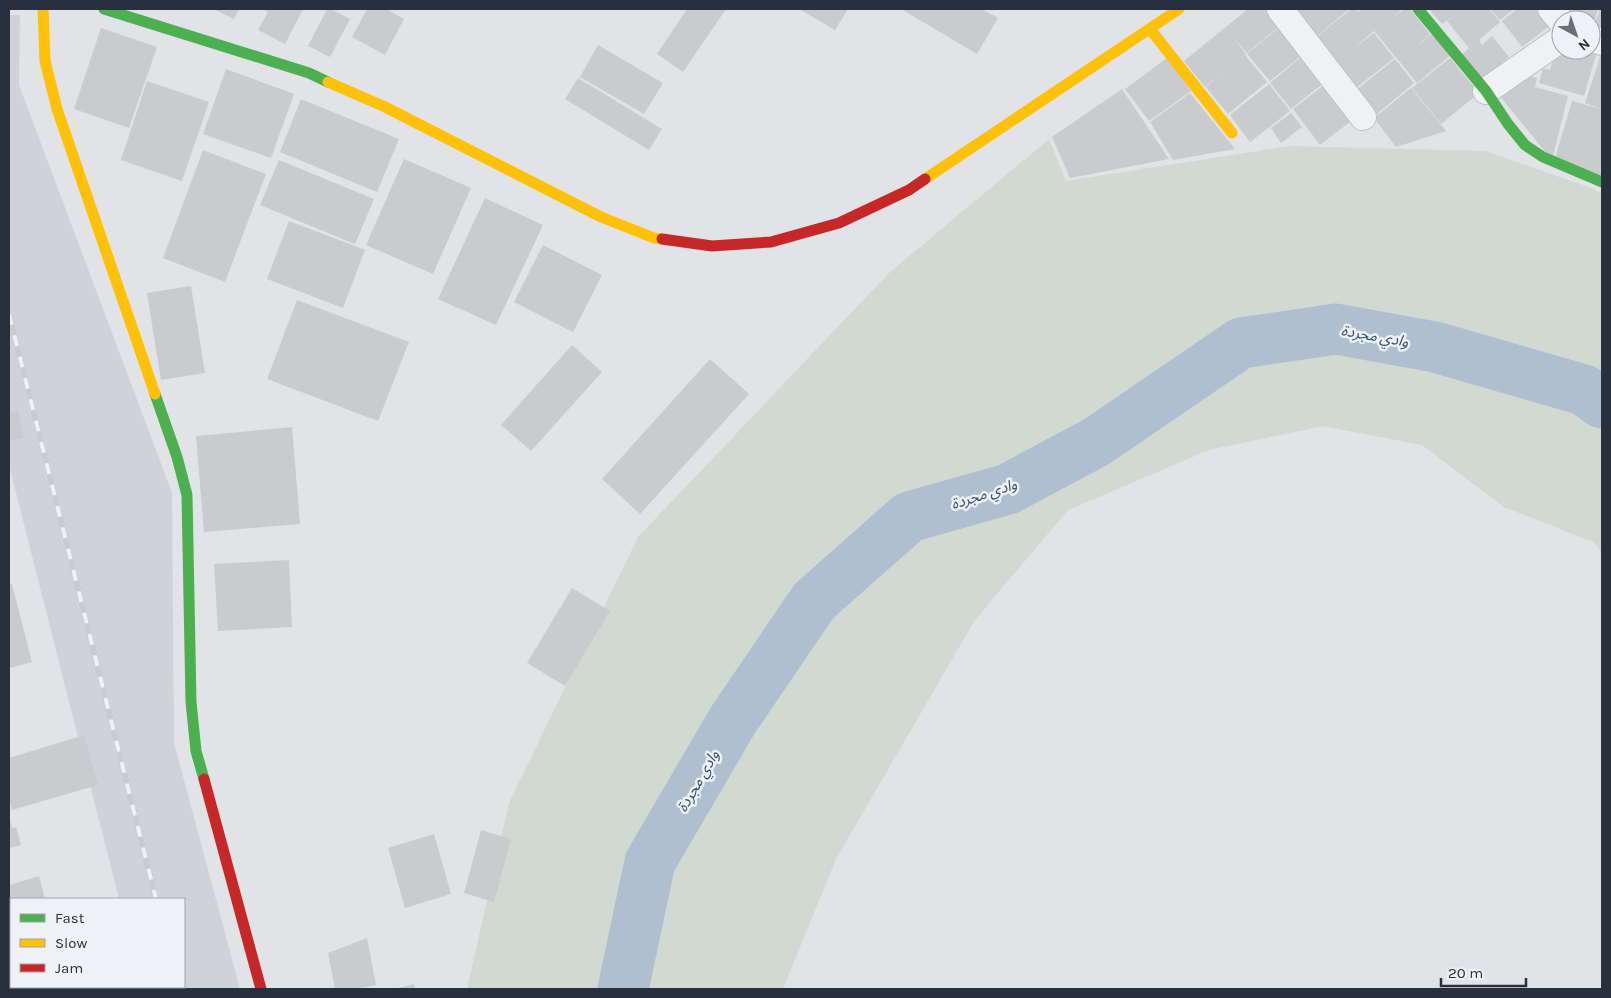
<svg xmlns="http://www.w3.org/2000/svg" width="1611" height="998" font-family="Karla,'Noto Sans Arabic',sans-serif">
<rect width="100%" height="100%" fill="#e1e3e6"/>
<path fill="#cfd2d9" d="M9 15H20L19 85 172 493 174 743 240 989H140L139 987H184V899H119L9 465Z"/>
<path fill="#d2d9d1" d="M1049 139 1066 181 1290 146 1485 151 1591 188 1602 194V552L1593 542 1504 507 1422 445 1323 426 1209 450 1068 510 975 620 836 859 783 989H467L509 803 638 537 889 273Z"/>
<g fill="none" stroke-linecap="round" stroke-linejoin="round">
<path stroke="#afbfd0" stroke-width="51" d="M623 989 650 862 733 720 814 601 909 517 1008 489 1096 442 1241 343 1336 329 1435 347 1584 390 1602 403"/>
</g>
<path fill="#c9cbce" d="M213 9H239L234 19Z
M262 9H303L285 44 258 30 268 12Z
M327 9H331L350 19 330 57 308 46Z
M367 9H386L404 19 385 55 352 37Z
M687 9H726L683 72 657 54Z
M799 9H848L835 30Z
M901 9H982L998 18 977 54Z
M1248 9H1269L1282 24 1247 53 1232 36 1246 54 1245 55 1267 82 1228 114 1206 87 1226 70 1205 87 1184 61Z
M1289 9H1349L1313 39Z
M1351 9H1355L1358 12 1362 9H1402L1392 19 1404 9H1410L1430 34 1415 48 1434 32 1452 54 1417 83 1362 16 1374 31 1351 50 1374 33 1394 58 1352 91 1311 41Z
M1429 9H1489L1500 22 1479 40 1482 45 1492 36 1509 57 1482 80 1461 55 1469 48 1447 21 1452 17 1442 24Z
M1490 9H1514L1500 20Z
M1517 9H1545L1555 22 1522 47 1502 21Z
M1573 9H1598L1595 19 1572 13Z
M1600 9H1602V38L1591 35Z
M1282 25 1305 53 1270 81 1247 54Z
M101 28 157 47 129 128 74 109Z
M1557 44 1561 50H1577L1596 55 1584 96 1539 83 1543 68 1550 70Z
M598 45 663 83 644 114 580 77Z
M1602 51V109L1585 103Z
M1305 54 1327 80 1291 109 1270 83Z
M1167 58 1191 91 1149 121 1125 89Z
M1450 58 1479 93 1441 124 1412 88Z
M1395 59 1414 83 1371 119 1351 94Z
M226 69 294 94 271 158 203 134Z
M1523 74 1537 78 1535 87 1568 96 1552 160 1499 95Z
M578 78 662 129 649 150 565 99Z
M147 81 209 102 182 181 121 160Z
M1328 82 1355 118 1320 145 1293 109Z
M1269 84 1290 111 1250 142 1230 115Z
M1411 88 1446 131 1396 147 1374 118Z
M1122 89 1169 159 1070 178 1052 137Z
M1190 93 1235 149 1173 160 1150 122Z
M301 99 399 139 377 192 280 152Z
M1572 101 1602 109V176L1554 162Z
M1291 113 1302 127 1281 143 1271 128Z
M203 150 266 174 225 282 163 258Z
M404 159 471 188 433 274 366 245Z
M279 160 374 199 355 244 260 205Z
M485 198 543 225 496 325 438 299Z
M289 221 365 250 343 308 267 279Z
M543 245 602 275 573 332 514 302Z
M191 286 205 373 161 380 147 293Z
M297 300 409 342 378 421 267 379Z
M572 345 602 372 531 451 501 425Z
M710 359 749 394 640 514 602 479Z
M18 410 24 438 9 441V413Z
M292 427 300 524 204 532 196 436Z
M289 560 292 627 218 631 214 564Z
M12 584 32 662 9 668V585Z
M572 588 610 611 565 686 527 663Z
M84 735 98 785 12 810 9 798V758Z
M9 816 12 828 16 827 21 845 9 848Z
M481 830 511 839 494 902 464 893Z
M434 834 451 894 405 908 388 848Z
M39 876 45 899H11V919H9V885Z
M9 937H11V985L9 986Z
M367 938 376 985 355 989H335L328 953Z
M414 984 415 989H394Z
M56 987H67L68 989H49Z
M80 987H164V989H80Z"/>
<g fill="none" stroke-linecap="round" stroke-linejoin="round">
<defs>
<path id="street" d="M1280 9 1363 117
M1551 9 1561 21
M1591 38 1602 42
M1486 91 1561 39"/>
</defs>
<use href="#street" stroke="#bfc1c4" stroke-width="28"/>
<use href="#street" stroke="#f0f1f2" stroke-width="26"/>
<path stroke="#4caf50" stroke-width="11" d="M104 9 309 73 328 82
M1418 9 1486 91 1508 124 1525 145 1543 157 1602 182
M155 394 177 457 187 495 191 702 196 751 204 779"/>
<path stroke="#ffc107" stroke-width="11" d="M43 9 45 61 57 109 155 394
M1150 29 1232 133
M328 82 385 107 601 217 654 238 662 239
M925 179 1179 9"/>
<path stroke="#c62828" stroke-width="11" d="M662 239 712 246 771 242 839 223 909 190 925 179
M204 779 261 989"/>
<defs>
<path id="rail" d="M9 314 156 899
M178 987 179 989"/>
</defs>
<use href="#rail" stroke="#c9cbce" stroke-width="5.5"/>
<use href="#rail" stroke="#eef1f5" stroke-width="4" stroke-dasharray="11" stroke-linecap="butt"/>
</g>
<g text-anchor="middle" stroke-width="5" stroke-linejoin="round" paint-order="stroke">
<g font-size="15" font-style="italic" fill="#335071" stroke="#eef1f5">
<text transform="translate(1375 336) rotate(10)" y="5">وادي مجردة</text>
<text transform="translate(984 494) rotate(-18)" y="5">وادي مجردة</text>
<text transform="translate(698 781) rotate(-60)" y="5">وادي مجردة</text>
</g>
</g>
<rect width="1611" height="998" fill="none" stroke="#28303e" stroke-width="20"/>
<rect x="10" y="898" width="175" height="90" fill="#eef1f5" stroke="#9fa4ac"/>
<rect x="20" y="914" width="25" height="8" fill="#4caf50" stroke="#9fa4ac"/>
<text x="55" y="923" font-size="15" fill="#28303e">Fast</text>
<rect x="20" y="939" width="25" height="8" fill="#ffc107" stroke="#9fa4ac"/>
<text x="55" y="948" font-size="15" fill="#28303e">Slow</text>
<rect x="20" y="964" width="25" height="8" fill="#c62828" stroke="#9fa4ac"/>
<text x="55" y="973" font-size="15" fill="#28303e">Jam</text>
<g transform="translate(1576 35) rotate(140)"><circle r="24" fill="#eef1f5" stroke="#9fa4ac"/>
<path d="M0-4L9 19L0 12L-9 19Z" fill="#696f79"/>
<text y="-8" font-size="14" font-weight="bold" text-anchor="middle" fill="#28303e">N</text>
</g>
<path d="M1441 978v8h85v-8" fill="none" stroke="#28303e" stroke-width="2.5"/>
<text x="1448" y="978" font-size="15" fill="#28303e" stroke="#eef1f5" stroke-width="4" paint-order="stroke">20 m</text>
</svg>
